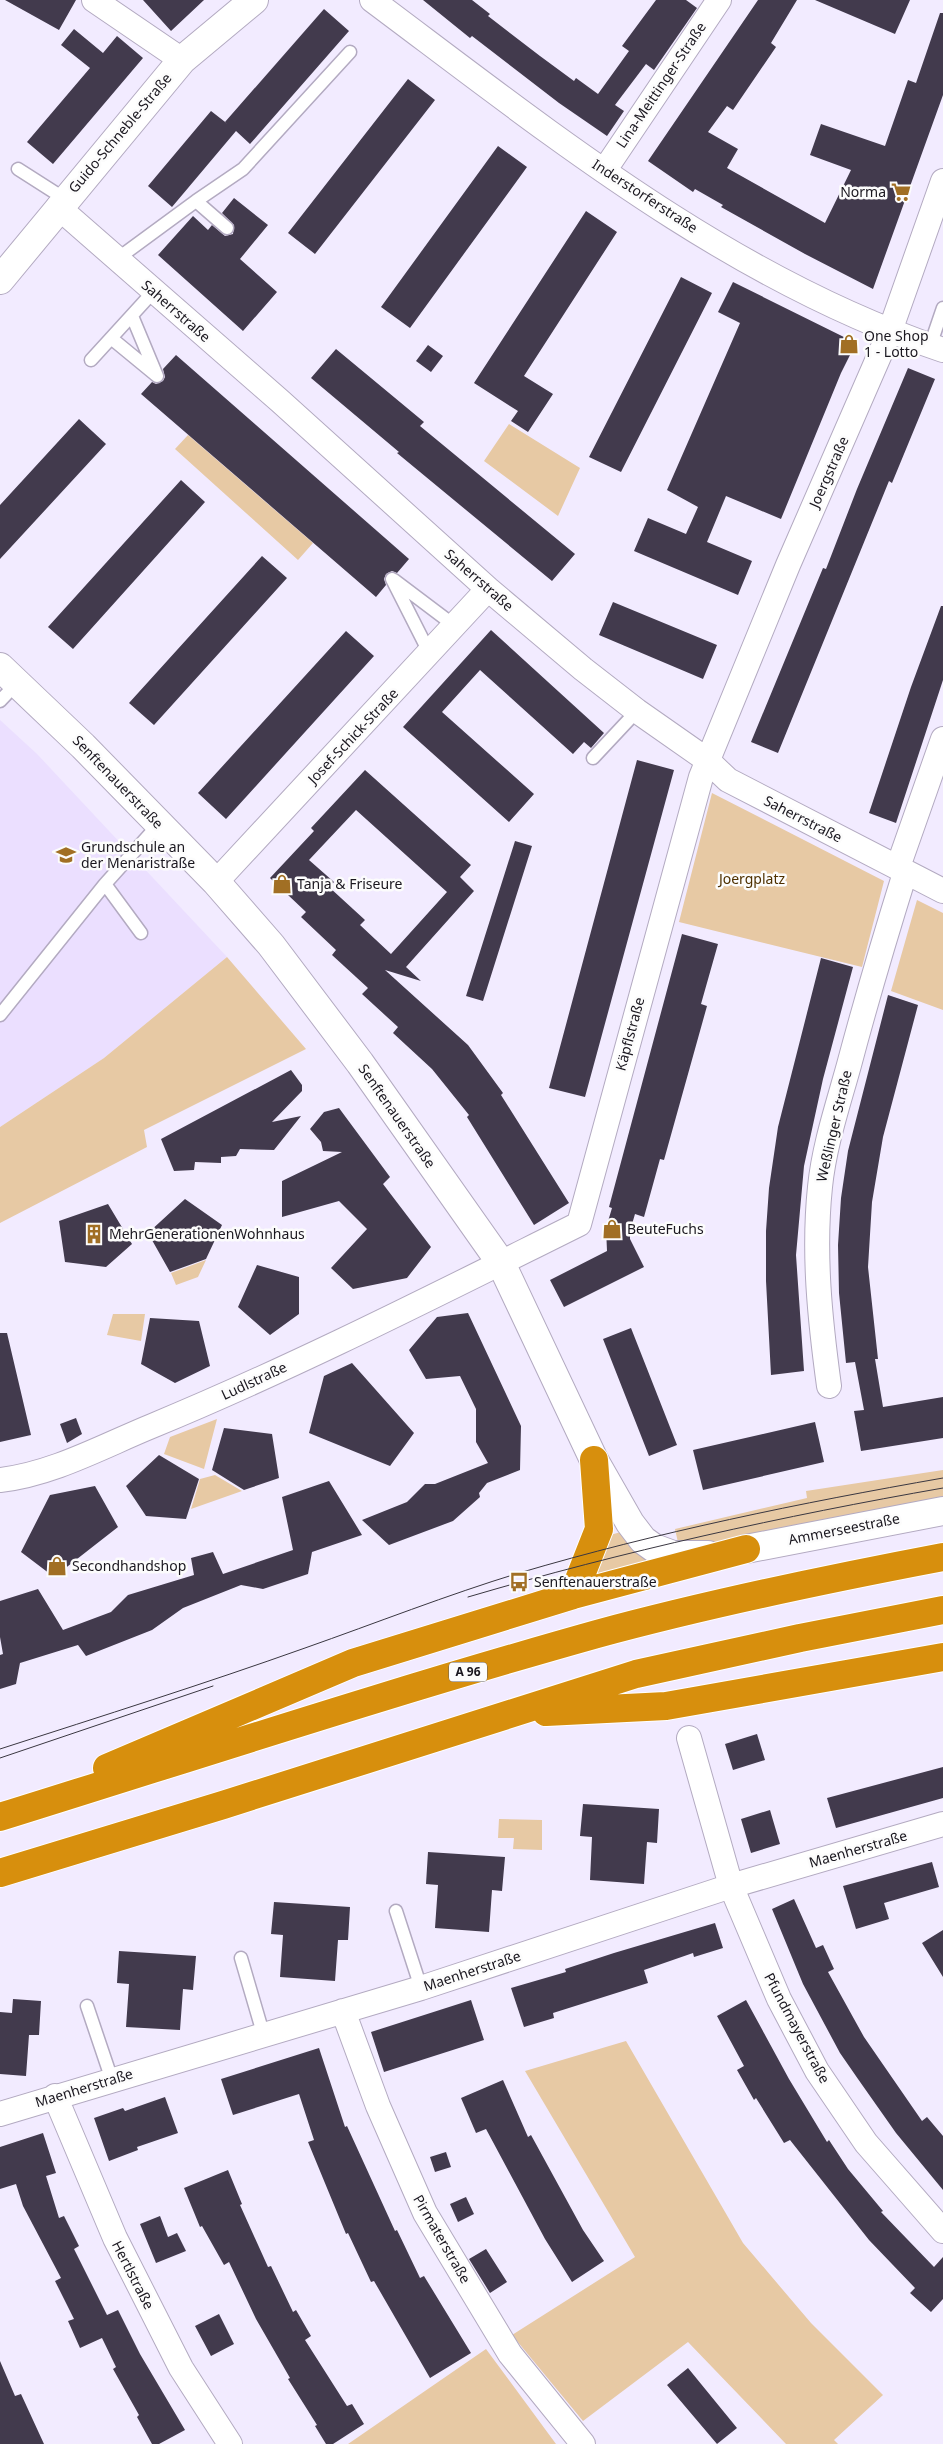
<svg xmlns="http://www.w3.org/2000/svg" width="943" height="2444" font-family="'Noto Sans',sans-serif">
<rect width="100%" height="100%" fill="#f2ebff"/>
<path fill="#ebdfff" d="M0 720 37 754 227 957 104 1058 0 1127Z"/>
<path fill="#e7c9a4" d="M509 424 580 468 558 516 484 461Z
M188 435 313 543 298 560 175 449Z
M712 793 884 881 862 967 679 922Z
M917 900 943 913V1010L891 991Z
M227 957 306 1049 144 1130 147 1147 0 1223V1127L104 1058Z
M206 1260 198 1277 176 1285 171 1273Z
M113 1314H145L141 1341 107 1335Z
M217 1419 204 1469 164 1454 170 1437Z
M943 1470V1498L845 1516 697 1548 679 1547 675 1529 807 1498 806 1491Z
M215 1475 242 1491 191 1509 200 1479Z
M628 1530 654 1562 592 1578 603 1537Z
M499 1819 542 1820V1850L513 1849 514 1838H498Z
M626 2041 743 2243 811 2323 883 2395 834 2440 838 2444H786L688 2342 583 2421 512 2335 635 2257 525 2071Z
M486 2349 556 2444H348Z"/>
<path fill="#423a4d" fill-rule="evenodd" d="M5 0H76L59 30Z
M143 0H204L171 31Z
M423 0H472L490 14 488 16 540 56 574 81 576 78 598 94 629 51 622 46 656 0H686L697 8 654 70 646 64 615 105 624 111 607 136 559 103 472 36 470 38Z
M758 0H797L771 43 776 47 733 110 727 106 708 132 738 149 727 168 825 223 851 170 810 155 821 124 885 146 908 80 916 83 940 13H943V95L873 289 805 254 721 207 723 205 695 189 693 192 648 161Z
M815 0H910L895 34Z
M324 9 349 31 250 144 236 131 172 207 148 186 211 111 229 125 225 122Z
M74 29 103 53 117 36 143 58 53 164 27 142 90 68 61 45Z
M408 79 435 100 315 254 288 233Z
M498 146 527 167 410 328 381 307Z
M234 198 268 225 240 259 277 292 243 331 158 255 193 216 208 230 212 225 225 236 233 234 234 225 222 213Z
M586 211 617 232 524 376 553 394 528 432 511 421 518 411 474 383Z
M681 277 712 293 621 472 589 457Z
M733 282 856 343 841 373 781 519 726 496 707 542 752 561 738 595 634 551 648 518 686 534 698 507 667 490 740 323 718 312Z
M428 345 443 356 431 372 416 361Z
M336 349 424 422 420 426 575 554 552 581 397 453 399 452 311 378Z
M176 355 409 559 397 573 392 571 386 574 384 579 386 585 376 597 141 394 152 382 156 384 163 381 165 377 163 369Z
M908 368 935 379 892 483 889 481 778 753 751 742 823 568 826 569 857 489Z
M79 419 106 444 0 559V505Z
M181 480 205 502 73 649 48 627Z
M262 556 287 578 154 725 129 703Z
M613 602 717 645 703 679 599 635Z
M941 606H943V680L896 823 869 813 911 687Z
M491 630 604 733 591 748 584 742 573 754 480 670 442 712 534 794 509 822 403 727Z
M346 631 374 656 226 819 198 793Z
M637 760 674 770 585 1097 549 1088Z
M365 770 471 865 460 877 474 891 406 967 421 981 385 970 468 1045 503 1093 501 1095 569 1203 534 1225 467 1117 469 1115 432 1069 393 1033 398 1027 362 994 368 988 332 955 336 950 301 917 306 912 270 878 314 831 311 828ZM356 810 447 892 391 954 360 925 365 920 329 887 334 882 309 860Z
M515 841 532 846 483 1001 466 996Z
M682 934 718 944 701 1004 707 1006 664 1160 660 1159 644 1217 635 1214 630 1231V1239L644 1267 564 1307 550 1280 607 1251 606 1228 612 1208 609 1207Z
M821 958 853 967 823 1079 804 1166 796 1255 804 1371 771 1375 766 1281V1231L769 1188 778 1127Z
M888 995 918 1005 883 1137 872 1202 868 1267 878 1359H875L883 1407 943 1397V1438L861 1451 854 1411 864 1410 855 1362 846 1363 839 1293 838 1245 841 1198 848 1151Z
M291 1070 302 1085V1091L272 1122 301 1116 274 1150 240 1149 236 1156 221 1157V1163L195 1162 194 1170 174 1171 161 1139Z
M339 1108 390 1177 383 1184 431 1247 407 1278 353 1289 331 1268 367 1229 339 1201 282 1217V1181L342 1152 323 1151 321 1142 310 1129 324 1112Z
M185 1199 222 1225 206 1259 170 1272 148 1233Z
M108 1204 132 1244 106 1267 65 1262 59 1221Z
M257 1265 299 1277V1314L270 1335 238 1307Z
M468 1313 521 1426 520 1470 487 1483 479 1493 480 1497 453 1521 389 1545 362 1520 407 1502 425 1484H435L488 1463 476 1442V1409L460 1376 426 1379 409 1350 437 1317Z
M150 1318 199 1321 210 1366 175 1383 141 1364Z
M631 1328 677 1445 649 1456 603 1339Z
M0 1333H7L31 1435 0 1442Z
M352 1363 414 1433 390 1466 309 1433 324 1376Z
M76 1418 82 1434 67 1443 60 1424Z
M815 1422 824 1462 703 1490 693 1450Z
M224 1428 272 1434 279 1478 244 1490 212 1470Z
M159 1455 199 1479 186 1519 146 1516 126 1486Z
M329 1481 362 1535 312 1552 308 1574 263 1589 241 1585 183 1608 152 1630 86 1656 78 1645 20 1663 16 1684 0 1689V1655L3 1654 0 1637V1601L38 1589 63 1630 111 1612 128 1595 194 1575 191 1558 213 1552 223 1574 293 1550 282 1497Z
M95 1486 118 1527 54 1577 21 1552 50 1495Z
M757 1734 765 1760 733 1770 725 1744Z
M943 1767V1798L836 1828 827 1798Z
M583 1804 659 1809 657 1843 647 1842 644 1884 590 1880 592 1837 580 1836Z
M770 1810 780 1844 751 1853 741 1819Z
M428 1852 505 1857 502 1891 492 1890 489 1932 435 1928 438 1885 426 1884Z
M932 1862 939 1887 884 1903 889 1919 856 1929 843 1886Z
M794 1899 816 1948 823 1945 834 1969 828 1972 864 2037 922 2121 927 2117 943 2136V2190L896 2133 858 2079 840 2053 803 1984 772 1909Z
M274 1902 350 1907 348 1940H338L335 1981 280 1977 283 1935 271 1934Z
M715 1923 723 1948 694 1957 693 1953 644 1970 648 1983 553 2013 554 2018 524 2027 511 1988 566 1972 565 1969 614 1953Z
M943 1930V1977L922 1943Z
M119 1951 196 1956 193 1990 183 1989 180 2030 126 2027 129 1984 117 1983Z
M13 1999 41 2001 39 2035H29L26 2076 0 2074V2012L12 2013Z
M471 2000 484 2040 384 2072 371 2032Z
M746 2000 789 2079 827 2142 829 2140 848 2169 883 2211 881 2212 934 2267 943 2257V2299L931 2312 910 2293 915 2288 869 2240 790 2140 784 2143 756 2098 754 2100 737 2070 744 2066 717 2016Z
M319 2048 345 2127 347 2126 395 2231 397 2230 420 2278 424 2276 471 2353 430 2378 374 2281 371 2282 348 2233 346 2234 308 2142 314 2140 299 2094 233 2115 221 2079Z
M503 2080 528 2137 531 2135 583 2230 604 2261 572 2282 545 2239 486 2129 476 2133 461 2098Z
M165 2097 178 2133 137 2147 138 2150 109 2161 94 2118 123 2108 125 2111Z
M43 2133 56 2173 46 2176 59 2218 64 2216 79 2246 74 2249 107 2315 118 2310 140 2354 185 2430 159 2444H152L137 2417 139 2415 113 2369 116 2367 102 2338 80 2348 68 2321 74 2319 55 2281 61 2278 23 2206 16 2184 0 2189V2147Z
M446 2152 451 2167 435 2172 430 2157Z
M228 2170 242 2204 240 2205 268 2267 271 2266 293 2312 296 2310 311 2336 305 2340 347 2406 352 2404 364 2424 333 2444H326L315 2426 317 2425 288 2379 290 2378 256 2319 229 2262 224 2265 202 2226 200 2227 184 2188Z
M466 2197 474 2214 458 2222 450 2204Z
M160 2216 168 2237 177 2233 186 2251 156 2263 140 2224Z
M486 2249 507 2282 490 2293 469 2259Z
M219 2314 234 2344 211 2356 195 2326Z
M0 2361 15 2396 21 2394 44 2444H0Z
M688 2368 737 2428 717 2444 667 2385Z"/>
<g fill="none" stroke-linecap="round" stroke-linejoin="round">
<defs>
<path id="service" d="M18 169 65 199
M196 201 243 169 350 52
M117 259 196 201 227 228
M132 316 157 376
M111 338 156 375
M930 346 943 308
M91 360 154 291
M392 579 430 654
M394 580 455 626
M0 701 17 683
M593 758 637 711
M105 884 141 933
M0 1015 105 884 159 824
M396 1911 421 1988
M241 1958 263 2033
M87 2006 112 2080"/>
<path id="minor" d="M94 0 182 60
M372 0C550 133 730 279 943 350
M604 171 719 0
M58 207 280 401 488 589 583 669 637 711 707 760 728 780 943 891
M898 867 943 739
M216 882 488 589
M829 1386C820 1320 813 1254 820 1187 824 1146 838 1105 849 1065 866 1001 885 937 905 873
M0 1480C53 1474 103 1446 152 1426 297 1366 438 1294 579 1224L701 777 788 565 890 331 943 181
M689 1738 731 1886 779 1999 817 2071 866 2143 943 2231
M343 2011 378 2106 425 2213 510 2354 583 2444
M55 2096 115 2238 181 2368 230 2444
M0 2114 421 1988 731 1886 943 1824"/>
<path id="tertiary" d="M0 280 182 60 254 0
M0 667 83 746 216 882 271 945 360 1063 501 1263 594 1460 630 1523 643 1540 654 1548 673 1555H708"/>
<path id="secondary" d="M746 1549 943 1511"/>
<path id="motorway" d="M573 1595 599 1529 594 1460
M546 1712 666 1706 943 1657
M107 1768 353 1663 573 1595 746 1549
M0 1817C199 1755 397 1690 597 1634 711 1603 827 1579 943 1557
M0 1873 223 1805 636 1674 800 1638 943 1610"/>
</defs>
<use href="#service" stroke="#b3aac1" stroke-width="15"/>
<use href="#minor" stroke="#b3aac1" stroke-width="26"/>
<use href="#tertiary" stroke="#b3aac1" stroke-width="30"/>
<use href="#secondary" stroke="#b3aac1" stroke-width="30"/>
<use href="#motorway" stroke="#fff" stroke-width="30"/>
<use href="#service" stroke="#fff" stroke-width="12"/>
<use href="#minor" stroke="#fff" stroke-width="24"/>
<use href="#tertiary" stroke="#fff" stroke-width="28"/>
<use href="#secondary" stroke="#fff" stroke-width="28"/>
<use href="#motorway" stroke="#d78f0d" stroke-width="28"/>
<path stroke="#3a3741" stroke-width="1" d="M468 1597C624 1551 783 1516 943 1488
M0 1749C102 1716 204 1684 305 1648 376 1623 447 1595 519 1573 658 1532 800 1503 943 1478
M0 1758 213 1686"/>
</g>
<defs>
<symbol id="supermarket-bare" viewBox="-9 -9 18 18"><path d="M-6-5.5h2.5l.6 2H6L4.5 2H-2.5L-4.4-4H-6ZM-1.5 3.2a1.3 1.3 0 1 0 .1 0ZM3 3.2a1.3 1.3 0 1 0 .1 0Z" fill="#a16f24" stroke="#fcfcfc" stroke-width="2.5" paint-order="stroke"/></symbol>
<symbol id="shop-bare" viewBox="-9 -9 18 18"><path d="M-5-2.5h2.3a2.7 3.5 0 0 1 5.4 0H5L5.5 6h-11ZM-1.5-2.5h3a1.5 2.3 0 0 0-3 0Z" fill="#a16f24" stroke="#fcfcfc" stroke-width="2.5" paint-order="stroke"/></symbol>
<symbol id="school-bare" viewBox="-9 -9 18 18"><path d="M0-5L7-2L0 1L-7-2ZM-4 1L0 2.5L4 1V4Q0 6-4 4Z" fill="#a16f24" stroke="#fcfcfc" stroke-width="2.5" paint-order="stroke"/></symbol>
<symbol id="building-bare" viewBox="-9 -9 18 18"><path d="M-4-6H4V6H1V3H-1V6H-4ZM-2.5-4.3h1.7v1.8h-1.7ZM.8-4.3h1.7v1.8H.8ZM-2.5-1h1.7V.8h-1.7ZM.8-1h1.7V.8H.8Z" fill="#a16f24" stroke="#fcfcfc" stroke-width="2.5" paint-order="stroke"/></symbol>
<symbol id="bus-bare" viewBox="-9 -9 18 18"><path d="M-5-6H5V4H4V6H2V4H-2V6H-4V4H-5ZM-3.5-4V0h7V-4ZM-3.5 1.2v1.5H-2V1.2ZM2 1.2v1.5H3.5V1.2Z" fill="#a16f24" stroke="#fcfcfc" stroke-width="2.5" paint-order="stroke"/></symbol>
</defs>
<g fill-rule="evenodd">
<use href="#supermarket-bare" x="887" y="178" width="28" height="28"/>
<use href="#shop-bare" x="835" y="330" width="28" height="28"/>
<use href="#school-bare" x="52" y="841" width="28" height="28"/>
<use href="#shop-bare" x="268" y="870" width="28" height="28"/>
<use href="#shop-bare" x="598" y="1215" width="28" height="28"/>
<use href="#building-bare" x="80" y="1220" width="28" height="28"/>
<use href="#shop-bare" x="43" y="1552" width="28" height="28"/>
<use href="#bus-bare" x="505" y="1568" width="28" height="28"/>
</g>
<g text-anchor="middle" stroke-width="5" stroke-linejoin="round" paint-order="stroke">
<rect fill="#fcfcfc" stroke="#5e5c61" stroke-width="1" x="449" y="1662.5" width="38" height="19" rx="4"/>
<g font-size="12" font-weight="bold" fill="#1a171f">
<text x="468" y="1676">A 96</text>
</g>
<g font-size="14" fill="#1a171f" stroke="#fcfcfc">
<text transform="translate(661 85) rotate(-56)" y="5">Lina-Meittinger-Straße</text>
<text transform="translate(120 133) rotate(-50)" y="5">Guido-Schneble-Straße</text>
<text transform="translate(645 196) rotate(33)" y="5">Inderstorferstraße</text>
<text transform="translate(176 311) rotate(41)" y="5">Saherrstraße</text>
<text transform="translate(829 472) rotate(-66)" y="5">Joergstraße</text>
<text transform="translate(479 580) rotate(41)" y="5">Saherrstraße</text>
<text transform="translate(353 736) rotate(-47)" y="5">Josef-Schick-Straße</text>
<text transform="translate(118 782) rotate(46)" y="5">Senftenauerstraße</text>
<text transform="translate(803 819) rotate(27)" y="5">Saherrstraße</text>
<text transform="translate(630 1034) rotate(-75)" y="5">Käpflstraße</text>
<text transform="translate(397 1116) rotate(55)" y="5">Senftenauerstraße</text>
<text transform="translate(834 1126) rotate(-77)" y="5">Weßlinger Straße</text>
<text transform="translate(254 1381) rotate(-25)" y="5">Ludlstraße</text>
<text transform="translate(844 1529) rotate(-11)" y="5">Ammerseestraße</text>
<text transform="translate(858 1849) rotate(-16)" y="5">Maenherstraße</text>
<text transform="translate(472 1971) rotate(-18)" y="5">Maenherstraße</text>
<text transform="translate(797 2028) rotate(62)" y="5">Pfundmayerstraße</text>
<text transform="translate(84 2088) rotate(-17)" y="5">Maenherstraße</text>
<text transform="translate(442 2239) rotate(60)" y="5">Pirmaterstraße</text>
<text transform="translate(133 2275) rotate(63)" y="5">Hertlstraße</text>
</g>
<g font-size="14" fill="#1a171f" stroke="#fcfcfc" text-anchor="start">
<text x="886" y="197" text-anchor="end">Norma</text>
<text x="864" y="341">One Shop<tspan x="864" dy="16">1 - Lotto</tspan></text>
<text x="81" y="852">Grundschule an<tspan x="81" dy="16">der Menaristraße</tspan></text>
<text x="297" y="889">Tanja &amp; Friseure</text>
<text x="627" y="1234">BeuteFuchs</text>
<text x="109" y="1239">MehrGenerationenWohnhaus</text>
<text x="72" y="1571">Secondhandshop</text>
<text x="534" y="1587">Senftenauerstraße</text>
</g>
<g font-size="14" fill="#4e3000" stroke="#fcfcfc">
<text x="752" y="884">Joergplatz</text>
</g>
</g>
</svg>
